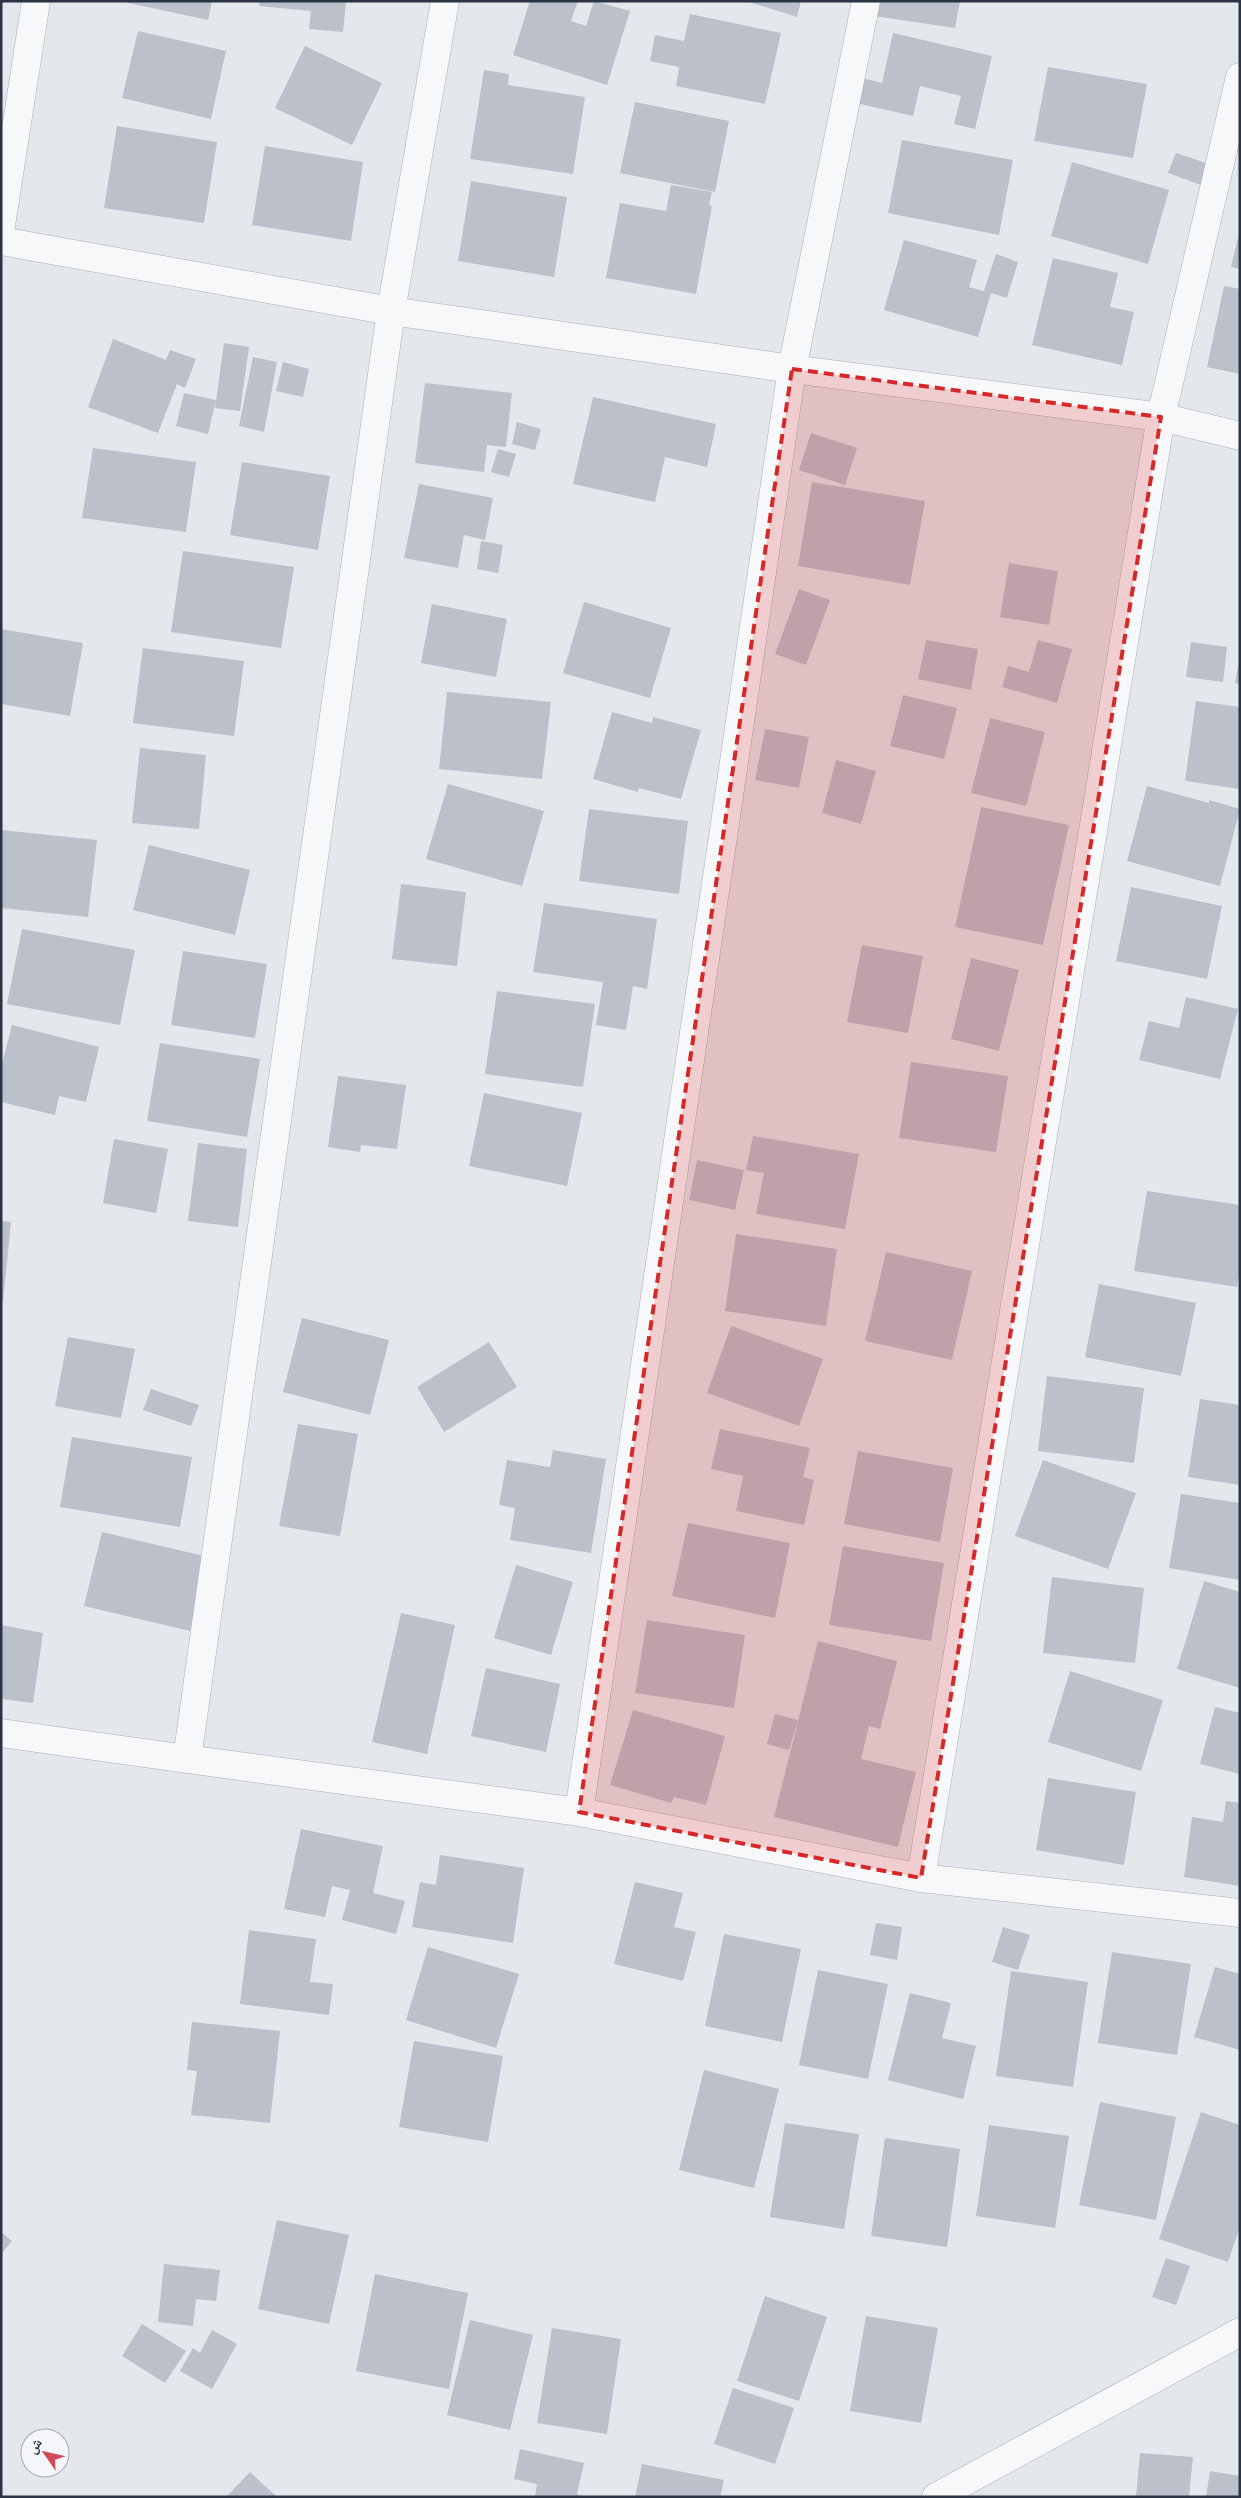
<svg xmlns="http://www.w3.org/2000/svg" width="1241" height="2498" font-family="'Nunito Sans','Noto Naskh Arabic',sans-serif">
<rect width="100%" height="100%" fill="#e4e7ec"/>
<path fill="#bbc0ca" d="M119 1H212L208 20Z
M260 1H346L343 32 309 29 311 11 259 6Z
M530 1H578L571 21 586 26 594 1 630 11 607 85 513 55Z
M746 1H801L797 17Z
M863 1H960L955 28 861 14Z
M690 14 781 33 765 104 676 86 679 67 650 61 655 35 684 41Z
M138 31 226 51 211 119 122 98Z
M893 33 992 56 975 129 954 124 961 96 920 86 913 116 856 103 862 78 882 83Z
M305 46 382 83 352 145 275 108Z
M1048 67 1147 84 1133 158 1034 141Z
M484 70 509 74 508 85 585 97 573 174 470 159Z
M635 102 729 121 715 192 620 173Z
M117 126 217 142 204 223 104 208Z
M902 140 1013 160 999 235 888 213Z
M265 146 363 162 351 241 252 225Z
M1176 153 1212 165 1204 186 1168 173Z
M1072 162 1169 190 1148 264 1051 236Z
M471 181 567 197 554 277 458 261Z
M671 185 712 192 709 205 712 206 696 294 606 278 620 203 666 211Z
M1240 230V269L1231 267Z
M904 240 977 260 969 287 984 291 996 254 1018 262 1007 298 991 293 978 337 884 310Z
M1053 258 1118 273 1110 307 1134 312 1122 365 1032 345Z
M1224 286 1240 289V374L1207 367Z
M113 339 166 360 170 350 196 359 185 388 177 384 158 433 88 407Z
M224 343 249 347 240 411 215 408Z
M253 357 277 362 264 432 239 426Z
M283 362 309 369 303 397 276 391Z
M425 383 512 393 506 447 487 445 484 472 415 463Z
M184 393 216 400 208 434 176 426Z
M593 397 716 424 707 467 665 457 655 502 573 484Z
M517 422 541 429 535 450 512 444Z
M811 433 857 448 845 485 799 470Z
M93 448 196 462 186 532 82 518Z
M498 449 516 454 509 477 491 472Z
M242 462 330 476 318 550 230 535Z
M812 482 925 501 910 585 798 566Z
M419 484 493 498 485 540 464 535 458 568 404 558Z
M481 541 503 545 498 573 477 569Z
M183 551 294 567 281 648 171 632Z
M1009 563 1058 571 1049 625 1000 617Z
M799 589 830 600 806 665 775 654Z
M584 602 671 628 650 698 563 673Z
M432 604 507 619 496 677 421 663Z
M1 629 83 643 70 716 1 704Z
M926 640 978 649 971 690 918 679Z
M1038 640 1072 649 1057 703 1002 687 1008 666 1029 672Z
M1191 642 1227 647 1223 682 1186 677Z
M143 648 244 661 234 736 133 723Z
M1239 662 1240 663V684L1235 683Z
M447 692 551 702 542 779 439 769Z
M903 695 957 708 944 759 890 746Z
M1196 701 1240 707V789L1185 781Z
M612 712 652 723 653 717 701 730 681 799 639 788 638 792 593 779Z
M990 718 1045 732 1026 806 971 793Z
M765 729 809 737 799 788 755 780Z
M140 748 206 755 199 829 132 823Z
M836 760 876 771 861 824 822 813Z
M448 784 544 811 522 886 426 859Z
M1147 786 1209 803V800L1240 809 1220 886 1127 861Z
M981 807 1069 825 1043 945 955 927Z
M589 809 688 821 679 894 579 881Z
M1 830 97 840 88 917 1 908Z
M149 845 250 870 235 935 133 910Z
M401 884 466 892 457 966 392 959Z
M1131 887 1222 906 1207 979 1116 961Z
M544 903 657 919 647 989 633 986 626 1030 596 1025 603 982 533 972Z
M22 929 135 950 120 1025 7 1004Z
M862 945 923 956 908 1033 847 1022Z
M183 951 267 964 255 1038 171 1025Z
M971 958 1019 970 999 1051 951 1039Z
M497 991 595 1004 583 1087 485 1074Z
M1186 997 1238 1009 1220 1079 1139 1060 1149 1021 1179 1028Z
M12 1025 99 1047 86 1102 59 1096 55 1115 1 1102V1068Z
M160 1043 260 1059 247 1137 147 1121Z
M911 1062 1008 1076 996 1152 899 1138Z
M338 1076 406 1085 397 1149 361 1145 360 1152 328 1147Z
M484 1093 582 1113 567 1186 469 1166Z
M753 1136 859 1154 845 1229 756 1214 764 1173 746 1170Z
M114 1139 168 1149 156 1213 103 1203Z
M198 1143 247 1149 238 1227 188 1221Z
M697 1160 744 1170 735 1210 689 1200Z
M1147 1191 1240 1205V1269L1237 1287 1134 1271Z
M1 1221 11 1222 3 1302H1Z
M736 1234 837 1249 826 1326 725 1311Z
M886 1252 972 1271 952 1360 865 1341Z
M1099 1284 1196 1303 1181 1376 1085 1357Z
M302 1318 389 1340 370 1415 283 1392Z
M731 1326 823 1359 799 1426 707 1393Z
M68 1337 135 1349 121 1418 55 1406Z
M489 1342 517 1387 444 1432 417 1387Z
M1047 1376 1144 1388 1134 1463 1038 1451Z
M151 1389 199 1405 191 1426 143 1410Z
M1200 1399 1240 1405V1485L1188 1477Z
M298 1424 358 1434 340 1536 279 1526Z
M720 1429 810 1448 803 1477 814 1480 804 1525 736 1511 743 1476 711 1469Z
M72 1437 192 1457 180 1527 60 1507Z
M553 1450 606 1459 591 1553 510 1540 515 1508 499 1505 507 1460 550 1467Z
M858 1451 953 1468 940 1542 844 1524Z
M1043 1460 1136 1493 1108 1569 1015 1536Z
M1181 1494 1240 1503V1580L1169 1568Z
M688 1523 790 1543 775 1618 672 1596Z
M102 1532 208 1557 190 1631 84 1606Z
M843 1546 944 1563 931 1641 829 1625Z
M516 1565 573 1582 551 1655 494 1638Z
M1052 1577 1144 1588 1135 1663 1043 1653Z
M1204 1581 1240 1592V1688L1177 1669Z
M401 1613 455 1625 427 1754 372 1742Z
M647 1620 745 1635 734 1708 635 1693Z
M1 1625 43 1633 33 1703 1 1699Z
M818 1641 897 1661 880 1729 869 1726 861 1759 916 1772 898 1847 774 1817Z
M486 1668 560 1684 546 1752 471 1736Z
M1070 1671 1163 1700 1141 1771 1048 1742Z
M1215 1707 1240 1713V1774L1200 1764Z
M633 1710 725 1736 706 1805 674 1797 671 1803 610 1785Z
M775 1714 798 1720 789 1750 767 1744Z
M1048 1778 1136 1792 1124 1865 1036 1850Z
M1226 1801 1240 1803V1886L1184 1877 1192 1817 1223 1822Z
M301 1829 383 1846 373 1893 405 1901 396 1934 342 1920 350 1890 332 1886 325 1917 284 1909Z
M440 1855 524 1868 513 1943 412 1927 420 1882 436 1885Z
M635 1882 683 1893 674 1927 696 1932 683 1981 614 1964Z
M876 1923 902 1927 897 1960 870 1955Z
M1003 1927 1030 1935 1018 1970 992 1962Z
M249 1930 316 1939 310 1982 333 1984 329 2015 240 2004Z
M724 1934 801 1949 782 2042 705 2026Z
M428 1947 519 1974 496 2048 406 2020Z
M1112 1952 1191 1964 1177 2055 1098 2043Z
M1215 1967 1240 1974V2050L1194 2037Z
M818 1970 888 1984 868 2079 799 2065Z
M1011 1971 1088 1982 1073 2087 996 2076Z
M910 1993 951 2003 942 2038 976 2046 963 2099 888 2080Z
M192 2022 280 2031 270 2123 191 2115 197 2071 187 2070Z
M414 2041 503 2056 488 2142 399 2127Z
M704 2070 779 2089 754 2188 679 2170Z
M1100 2102 1176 2117 1156 2220 1079 2205Z
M1201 2112 1240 2125V2226L1228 2262 1159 2239Z
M785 2123 859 2134 844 2229 770 2217Z
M989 2125 1069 2136 1055 2228 976 2216Z
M885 2138 960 2149 947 2247 871 2236Z
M277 2220 349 2235 329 2324 258 2309Z
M1 2232 12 2241 1 2254Z
M1166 2258 1190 2266 1176 2305 1152 2297Z
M164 2264 220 2270 216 2301 196 2299 193 2326 158 2322Z
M375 2274 468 2293 449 2389 356 2371Z
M765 2296 827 2317 799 2401 737 2381Z
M866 2316 938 2328 921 2423 850 2411Z
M470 2320 533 2335 510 2430 447 2415Z
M142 2324 186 2351 165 2383 122 2356Z
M552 2328 621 2339 607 2434 537 2423Z
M212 2330 237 2344 212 2389 180 2371 193 2348 200 2353Z
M733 2388 794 2408 775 2464 714 2444Z
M520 2449 584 2463 577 2494 584 2497H535L537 2484 514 2479Z
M1140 2453 1193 2457 1189 2497H1136Z
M642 2464 724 2480 720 2497H635Z
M1210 2471 1240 2476V2497H1206Z
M250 2472 277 2497H226Z"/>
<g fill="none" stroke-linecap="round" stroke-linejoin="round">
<defs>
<path id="minor" d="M445 1 391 311 187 1759 579 1812 921 1878 1240 1913
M1 225 36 1
M1 241 391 311 792 369 1161 417 1240 436
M1 1733 187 1759
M579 1812 792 369 866 1
M921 1878 1161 417 1240 77
M936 2497 1240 2332"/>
</defs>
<use href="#minor" stroke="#a9aeb7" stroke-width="29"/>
<use href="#minor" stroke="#f7f8fa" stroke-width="28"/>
</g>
<path fill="#d62828" fill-opacity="0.2" stroke="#d62828" stroke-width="4" stroke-dasharray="10 6" stroke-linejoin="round" d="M792 369 1161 417 921 1878 579 1812Z"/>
<rect width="1241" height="2498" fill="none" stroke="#2b3445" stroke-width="5"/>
<g transform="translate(45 2453) rotate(304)"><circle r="24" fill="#f4f6f9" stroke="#a4a8b1"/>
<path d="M0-4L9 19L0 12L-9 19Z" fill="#d1495b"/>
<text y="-8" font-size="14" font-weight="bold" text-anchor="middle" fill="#2b3445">ش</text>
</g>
</svg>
